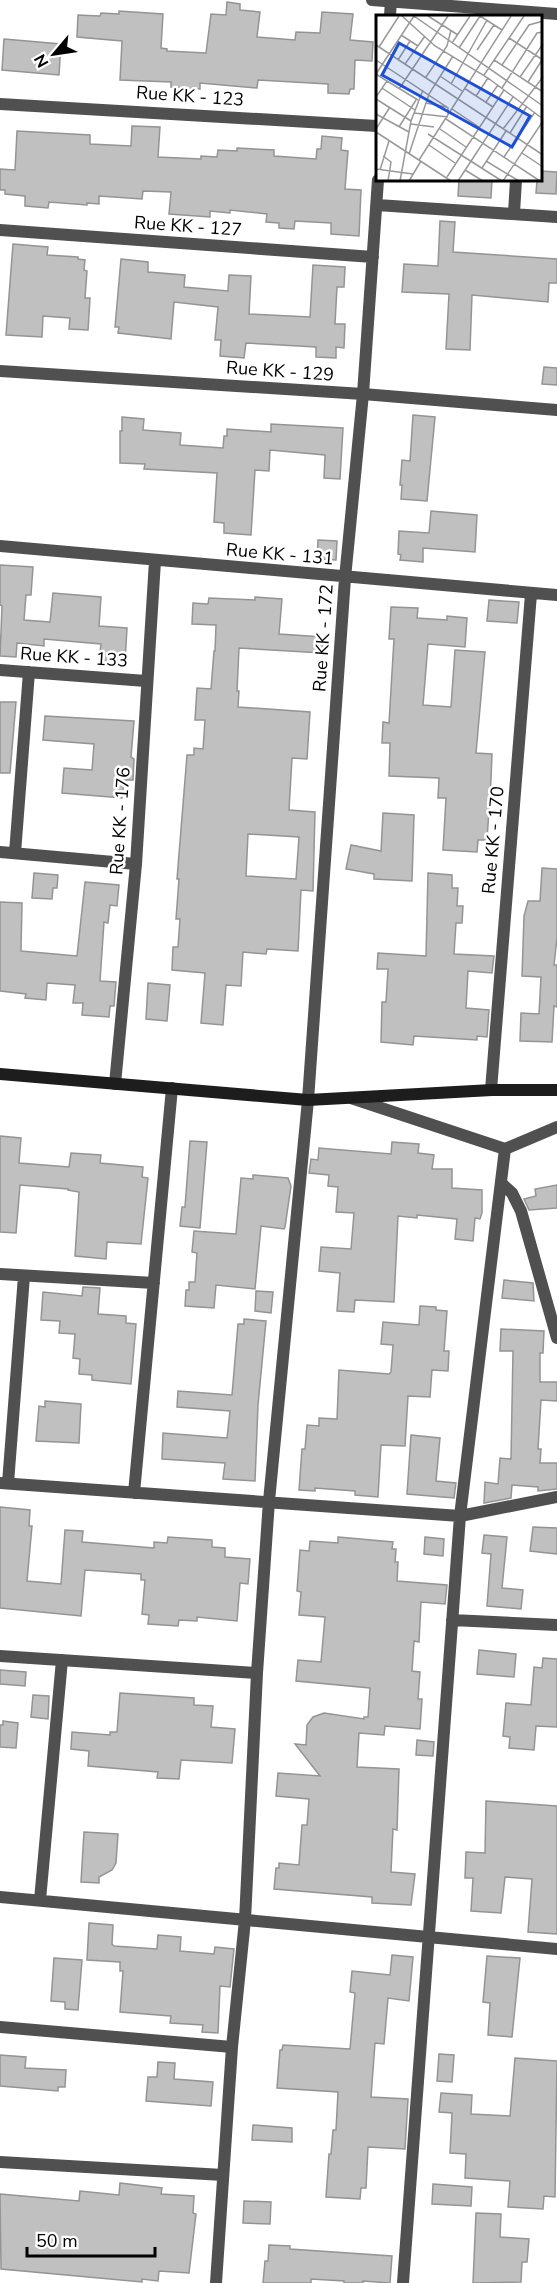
<svg xmlns="http://www.w3.org/2000/svg" width="557" height="2283" font-family="'Nunito Sans',sans-serif">
<rect width="100%" height="100%" fill="#fff"/>
<path fill="#c0c0c0" stroke="#949494" stroke-width="1.5" fill-rule="evenodd" d="M227 2 240 4V10L260 12 257 37 295 40 296 32 320 33 322 12 353 14 350 40 373 42 372 61 355 60 354 89H350L349 94 328 93V84L258 80 257 88 200 83V89L171 87V82L120 80 122 41 77 37 78 15 100 16 101 13 119 14V11L163 14 161 48 167 49V51L206 53 211 14 226 15Z
M4 39 61 44 59 75 2 70Z
M132 126 160 127 158 157 201 159V156L217 157 218 150 237 151V148L274 150V156L316 159 317 149H321L322 136 342 138 341 150 348 151 345 189 361 190 359 236 331 234V223L295 221 294 229 279 228V223L266 222 267 214 230 210V213L210 211V217L169 214 171 192 143 191 142 199 99 196V204L87 203V205L49 202 48 208 25 206V196L5 194V190H0V169L15 170 17 131 90 135V144L131 146Z
M540 171 557 172 556 194 536 193 537 180H540Z
M459 180H492L491 198 458 196Z
M440 221 455 222 453 252 557 259V283H549L548 302 472 295 470 350 446 349 449 294 402 292 404 264 438 266Z
M13 244 48 247 47 255 78 257V259L85 260 84 270 87 271 85 298H90L88 330 69 329 70 318 43 316 42 337 6 335Z
M121 259 148 262V272L185 275 184 287 228 291 229 275 251 276 249 314 310 317 313 265 345 267 344 287H337L335 324H345L344 348 336 347V358L316 357V347L246 343 244 358 220 356 221 340H215L218 307 174 302 171 339 118 333 119 327H115Z
M544 367 557 368V385L542 384Z
M413 415 435 417 427 501 401 499 402 485H400L402 460 410 461Z
M122 417 144 419 143 430 181 433 180 445 223 448 224 436H227V429L271 432V424L343 428 340 479 324 478 325 455 270 450 269 471 255 470 251 535 224 533V523L214 522 217 473 144 469 145 464 120 463V431H122Z
M431 511 477 515 475 552 423 548V562L400 560 401 555 398 554 399 531 429 533Z
M318 540 337 541 336 560 317 559Z
M0 565 33 567 31 595H26L24 620 50 622 53 593 101 597 99 626 127 628 125 662 99 660 101 644 44 639V646L17 643 16 657 0 656 2 606 0 605Z
M255 597 282 599 279 634 323 637 322 653 239 648 237 691H239L238 707 310 712 307 759 292 758 289 810 315 812 313 891 301 890 298 951 267 949 266 954 243 952 241 986 226 985 223 1025 201 1023 205 973 172 970 173 947H178L180 919H176L179 879H177L187 755H194V748L203 749 205 720H195L197 688 211 689 214 651H215L216 625 192 624 193 603 208 604 209 598 255 600ZM248 834 299 837 296 879 246 876Z
M489 600 519 602 517 623 487 621Z
M391 607 418 608 417 618 447 620V616L467 618 465 647 428 644 423 705 451 707 455 650 485 652 476 753 492 754 491 779 487 840H478L477 852 443 850 446 798H438L439 778 389 776 390 743H382L383 722 389 723 391 689 394 639H389Z
M0 702H16L10 773H0Z
M45 716 134 721 131 757 134 759 133 780H124L122 798 62 793 64 768 92 770 94 744 43 740Z
M383 813 414 815 412 881 374 879V874L346 869 351 845 381 851Z
M542 868 557 869V938L554 965H557V1007L554 1006 552 1042 520 1041 521 1013 539 1014 541 977 522 976 524 916 528 901H540Z
M34 873 58 875 57 888H53L52 899 32 898Z
M428 873 452 875V888H458L457 906H463L462 923H456L454 954 494 956 492 973 468 971 466 1008 489 1010 487 1037 477 1036V1040L414 1036 413 1045 381 1042 382 1002H386L388 969H377L378 953 426 956Z
M85 882 119 885 117 906 110 905 108 923 104 922 100 981 116 982 114 1006H110L109 1017 82 1015 83 1003H73L75 985 47 983 46 1000 25 998 26 994 0 991V902L22 903 21 951 77 956Z
M148 983 170 985 167 1021 146 1019Z
M0 1136 21 1138 19 1163 69 1167 71 1153 101 1155 100 1163 143 1167 142 1177 148 1178 141 1244 107 1242 106 1259 75 1256 79 1192 68 1190V1189L20 1185 16 1233 0 1232Z
M190 1141 207 1142 200 1228 180 1226 182 1207H185Z
M392 1142 419 1144 418 1153 434 1155 432 1169H452V1188L482 1190V1213L480 1219 475 1218 473 1241 455 1239 457 1219 417 1215V1218L398 1216 394 1302 355 1300 354 1312 337 1311 340 1273 319 1271 321 1247 351 1249 354 1213 336 1212 338 1187 328 1186 329 1175 309 1173 311 1159 318 1160 319 1148 391 1154Z
M253 1175 288 1178 291 1186 285 1227 284 1229 261 1226 255 1289 216 1285 214 1308 185 1306 186 1290H189V1282H195L197 1253 192 1252 194 1231 236 1234 241 1178 253 1179Z
M557 1185V1208L529 1210 524 1199 536 1196 535 1189Z
M504 1280 533 1283 534 1301 502 1298Z
M83 1287 100 1288 98 1314 126 1316V1323L136 1324 131 1384 92 1380V1375L79 1374 80 1359 73 1358 75 1334 59 1333 60 1321 41 1320 43 1292 82 1296Z
M256 1291 273 1292 271 1313 255 1311Z
M420 1306 436 1307V1310L447 1311 444 1351H449L448 1371 432 1370 430 1397 408 1396 405 1446 381 1445 378 1497 355 1495V1491L315 1488V1491L299 1490 302 1449H305L307 1425 319 1426V1418L337 1419 339 1370 389 1374 391 1372 393 1345 381 1344 383 1322 419 1325Z
M244 1319 266 1321 258 1405 255 1481 223 1479 225 1463 162 1459 163 1433 227 1438 230 1411 177 1407 178 1391 232 1395 238 1324H244Z
M501 1329 544 1331 543 1353H540V1382H557V1401L541 1400 538 1449H541L540 1463H557V1489L538 1491V1487L512 1485 511 1498 484 1503 485 1482 498 1484 500 1458 511 1459 513 1351H500Z
M45 1401 81 1404 79 1443 36 1441 39 1406 45 1407Z
M411 1435 440 1438 436 1481 456 1483 454 1498 407 1494Z
M0 1507 30 1510 29 1526H32L27 1581 61 1584 65 1530 83 1531 82 1542 154 1548V1542L167 1543 168 1537 212 1540V1547L225 1548V1557L250 1559 248 1584 240 1583 237 1621 197 1617V1621L179 1620 178 1626 148 1624 149 1615 142 1614 145 1580H141V1574L85 1570 81 1616 0 1608Z
M533 1527 557 1528V1554L530 1551Z
M484 1535 507 1537 502 1588 523 1590 521 1609 487 1606 491 1554 482 1553Z
M338 1537 393 1542 392 1549H396L395 1562H398L397 1581 447 1585 445 1604 421 1602 419 1642 414 1641 412 1671 420 1672 418 1699H422L420 1729 385 1726 384 1735 359 1733 357 1767 399 1769 397 1830 393 1829 391 1872 415 1874 411 1905 372 1903V1897L274 1889 276 1868H279V1863L299 1865 302 1825H307L309 1799 276 1796 278 1773 320 1776 295 1744 306 1745 307 1725 313 1717 324 1713 364 1719V1717H368L370 1688 296 1681 298 1660 321 1662 325 1617 299 1615 301 1592 297 1591 300 1550 309 1551 310 1541 338 1543Z
M425 1537 444 1539 443 1556 424 1554Z
M479 1650 516 1654 514 1677 477 1674Z
M543 1658 557 1659V1727L536 1726 534 1750 509 1748 510 1737 503 1736 506 1703 531 1705 534 1667 542 1668Z
M0 1670 26 1672 25 1686 0 1684Z
M120 1693 194 1698V1705L213 1706 211 1727 235 1729 232 1763 181 1760 179 1779 157 1778 158 1772 88 1766 89 1751 71 1749 72 1732 110 1735V1732H117Z
M33 1695 49 1696 48 1719 31 1717Z
M3 1721 18 1723 16 1748 0 1747V1725H3Z
M417 1740 434 1742 433 1756 416 1755Z
M486 1801 557 1806V1934L528 1932 532 1879 505 1877 501 1913 471 1911 473 1878H465L466 1852 485 1853Z
M84 1832 118 1834 116 1863 112 1870 99 1877V1883L81 1882Z
M89 1923 113 1925 112 1944 114 1946 157 1949 158 1935 181 1937 180 1951 214 1954 215 1947 234 1949 230 1987 220 1986 218 2033 202 2032 203 2025 170 2023 171 2016 120 2012 123 1971H120V1962L87 1960Z
M392 1955 413 1957 409 2001 388 1998 384 2044 375 2043 371 2097 408 2099 405 2149 368 2147 366 2188H361L360 2199 326 2197 329 2154H331L333 2130H336L338 2092 277 2088 280 2050H282L283 2045 350 2049 355 1993 350 1992 352 1971 390 1975Z
M487 1956 520 1958 512 2037 488 2035 490 2003 483 2002Z
M54 1958 82 1960 78 2010 65 2009V2002L51 2001Z
M439 2054 454 2055 452 2082 437 2081Z
M0 2055 26 2057 25 2068 66 2070 65 2087H58V2091L0 2086Z
M515 2058 557 2061 555 2197 544 2196 543 2209 508 2207 510 2181 465 2178 466 2154 450 2153 452 2113 439 2112 441 2093 472 2095 471 2114 510 2116Z
M158 2062 175 2063 174 2079 213 2082 211 2106 146 2101 148 2077H157Z
M253 2125 292 2128V2142L252 2140Z
M120 2183 162 2188 161 2194 194 2196 193 2213 196 2214 189 2273 159 2271 158 2281 142 2279V2282L1 2269 0 2194 79 2201 80 2191 119 2195Z
M433 2184 472 2187 471 2206 432 2204Z
M244 2201 271 2202 270 2224 243 2223Z
M476 2213 501 2214 500 2237 529 2239 527 2262H522L521 2282 473 2283Z
M269 2245 290 2246V2249L392 2256 390 2283 363 2281V2283H344V2281L311 2279V2283H263L265 2261H268Z"/>
<g fill="none" stroke-linecap="round" stroke-linejoin="round">
<path stroke="#505050" stroke-width="12" d="M372 0 557 14
M390 16 391 0
M0 104 377 126
M377 205 557 217
M514 213 516 180
M0 230 373 257
M0 371 363 394 557 410
M0 546 557 595
M0 670 146 681
M0 852 136 864
M15 853 29 672
M115 1084 136 864 155 561
M491 1090 531 594
M351 1098 505 1149
M501 1183 512 1193 521 1211 557 1338
M0 1274 154 1283
M0 1483 460 1516 557 1497
M8 1483 24 1276
M134 1493 172 1088
M452 1620 557 1625
M0 1656 257 1673
M0 1897 557 1949
M40 1900 62 1660
M0 2027 232 2047
M0 2162 223 2175
M216 2283 232 2047 245 1920 257 1673 269 1501 308 1100 345 578 363 394 378 180
M403 2283 460 1516 505 1149 557 1127"/>
<path stroke="#1d1d1d" stroke-width="12" d="M0 1074 308 1100 492 1090H557"/>
</g>
<g text-anchor="middle" stroke-width="5" stroke-linejoin="round" paint-order="stroke">
<g font-size="18" fill="#000" stroke="#fff">
<text transform="translate(190 96) rotate(4)" y="6">Rue KK - 123</text>
<text transform="translate(188 226) rotate(4)" y="6">Rue KK - 127</text>
<text transform="translate(280 371) rotate(4)" y="6">Rue KK - 129</text>
<text transform="translate(280 554) rotate(5)" y="6">Rue KK - 131</text>
<text transform="translate(323 638) rotate(-86)" y="6">Rue KK - 172</text>
<text transform="translate(74 657) rotate(4)" y="6">Rue KK - 133</text>
<text transform="translate(120 821) rotate(-86)" y="6">Rue KK - 176</text>
<text transform="translate(493 840) rotate(-85)" y="6">Rue KK - 170</text>
</g>
</g>
<g transform="translate(376 15)">
<rect width="166" height="166" fill="#fff"/>
<path fill="none" stroke="#999" stroke-width="1.5" d="M26 1 59 31 112 63 167 104M38 1 167 91M52 1 82 20M104 1 126 15M25 20 42 31M133 23 167 45M76 28 94 1M0 30 167 140M3 32 23 1M83 33 104 1M101 35 118 10M0 45 72 93V100M22 45 34 26M118 45 167 77M29 49 49 21M126 50 153 10 167 6M0 59 38 1M108 60 148 1M64 61 86 76M50 62 71 31 75 15M144 62 167 29M11 66 42 85M152 67 166 45M75 69 111 5M6 73 39 95M88 73 117 92M126 73 161 18 167 17M23 74 72 1M100 81 112 63M0 82 11 66 0 59M0 84 35 106M110 87 122 70M50 88 70 92M76 94 103 112M38 98 72 102M0 99 33 117M70 104 164 166M35 109 58 112M23 112 40 85M0 114 14 92M64 114 90 132M127 114 167 62M0 117 75 166M134 118 151 91M52 119 126 166M53 130 79 148M146 138 167 152M33 139 53 79 77 41M7 141 15 147 12 166M128 142 159 97M43 145 135 1M110 146 143 166M106 153 130 116M0 154 37 159M4 155 13 126M89 155 107 166M71 162 128 75M24 166 35 106 47 75M33 166 45 146M82 166 137 82M127 166 167 106"/>
<path fill="#1d4ed8" fill-opacity="0.15" stroke="#1d4ed8" stroke-width="3" d="M23 28 154 101 136 132 6 60Z"/>
<rect width="166" height="166" fill="none" stroke="#000" stroke-width="3"/>
</g>
<g transform="translate(54 54) rotate(241)" stroke="#ffffff" stroke-width="4.5" paint-order="stroke">
<path d="M0-4.5L10 22L0 15L-10 22Z" fill="#000000"/>
<text y="-9" font-size="16" font-weight="bold" text-anchor="middle" fill="#000000">N</text>
</g>
<path d="M27 2247v9h128v-9" fill="none" stroke="#000000" stroke-width="3"/>
<text x="36" y="2247" font-size="18" fill="#000000" stroke="#ffffff" stroke-width="4.5" paint-order="stroke">50 m</text>
</svg>
